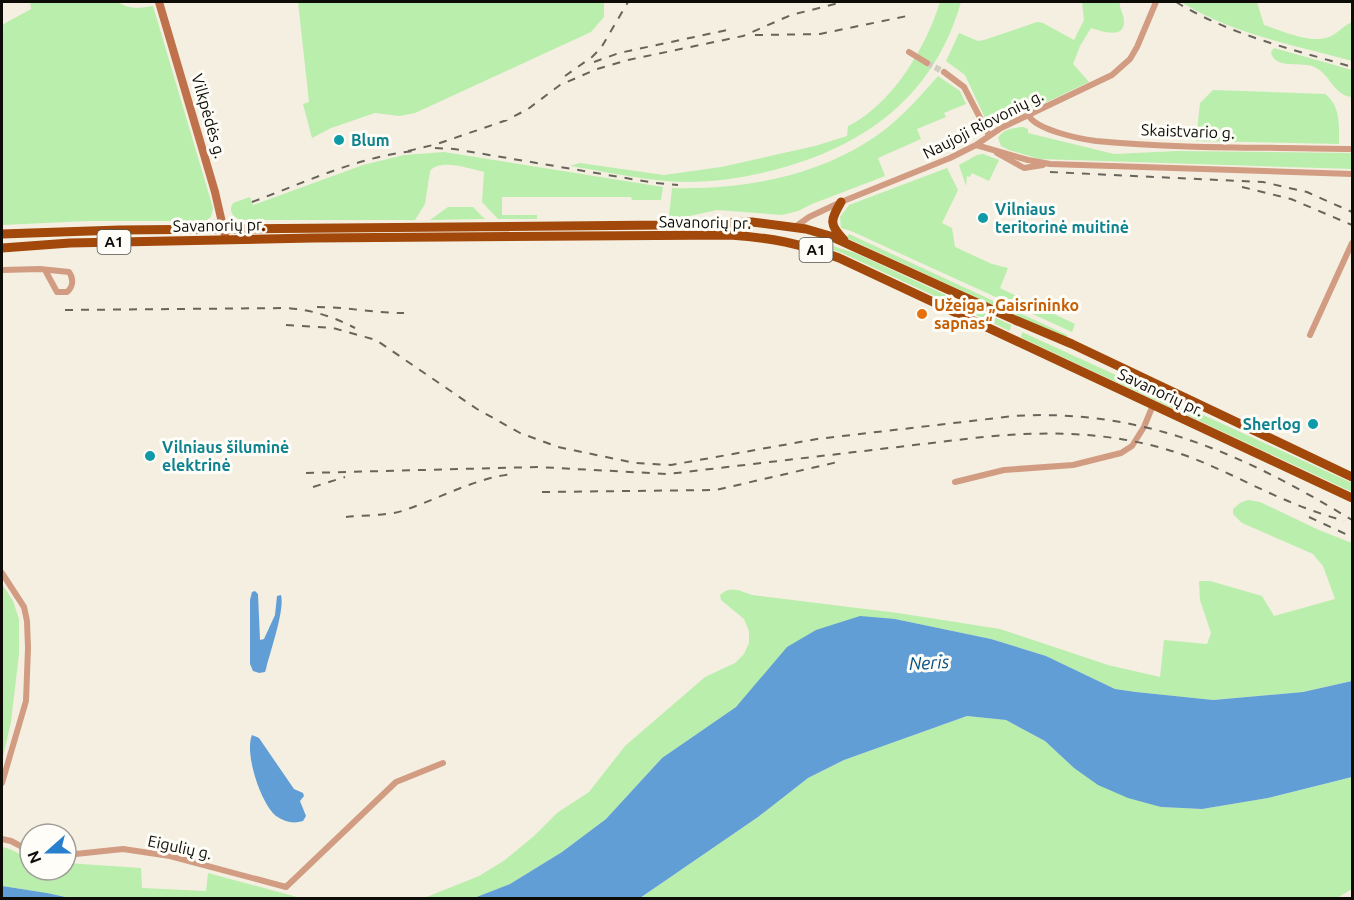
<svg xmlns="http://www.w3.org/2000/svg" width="1354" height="900" font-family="Ubuntu,sans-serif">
<rect width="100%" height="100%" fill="#f4efe1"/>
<path fill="#baeead" d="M30 2H118C130 10 139 8 153 6L213 208 211 217 207 220 200 221H88L2 225V25L31 9Z
M298 2H604V17L591 32 415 113 400 116 375 113 331 128 312 138 303 104 309 102Z
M940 2H961C934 96 866 146 774 170 735 180 695 185 656 180 627 177 598 170 570 166L580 163 664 175 721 167 815 146 847 136 848 126C892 105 926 47 940 2Z
M1082 2H1120C1119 9 1124 14 1124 21 1125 40 1101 31 1091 28L1080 46 1073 64 1089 82 990 129 965 75 946 61 959 33 978 41 984 40 1037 22 1043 23 1074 40 1084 20Z
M1181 2H1257L1264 25C1283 31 1309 44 1329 37 1337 34 1343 26 1352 22V61C1294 45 1233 34 1181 2Z
M1274 48 1352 70V97C1332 95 1331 73 1312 66 1298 62 1274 69 1271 52Z
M938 76 960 91 966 104 944 113 946 117 917 129 921 139 878 158 885 176 812 204 798 211 782 215 717 210 685 217H669L672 188C738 190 810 178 867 142 895 125 917 100 938 76Z
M1213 90 1325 94C1341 106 1339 126 1339 144L1196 141 1200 103Z
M1023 127 1028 129V133L1114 154 1177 151 1352 153V169L1039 159 1009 150 1001 146 998 138C1003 129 1013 128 1023 127Z
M444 152 663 187 661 200H632L631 197H502V215H537V219H498L482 202 484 172C470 169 441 158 430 171L425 204 415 220H240C233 217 228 211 233 203L250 197 253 205 363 165 404 155Z
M983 154 999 160 989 181 972 173 970 177 967 176 966 186 959 165 977 155Z
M947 168 958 190 942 223 952 228 955 247 992 264 1008 268 1000 288 1075 324 1072 332 851 231 841 228 840 217 849 205Z
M448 207H473L485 219 430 220Z
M849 234 1067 335V338H1065L849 239 847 237Z
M817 241 855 253 1011 325 1010 331 842 253 816 244Z
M1022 332 1352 483V492L1024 339 1021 337Z
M1248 500 1260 502 1319 530 1352 543V681L1303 692 1212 700 1136 692 1115 689 1046 656 991 639 895 619 755 687 736 707 662 758 606 819 562 852 510 884 474 898H424L479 876 505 860 534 836 557 813 589 792 625 746 705 677 735 663 744 654 749 643V631L744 619 721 600 720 595C730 585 740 591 752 595L898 613 1000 629 1108 665 1160 677 1164 640 1207 644 1211 633 1200 600 1199 581H1210L1262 596 1274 616 1335 599 1323 566 1313 554 1242 523 1233 514V509L1240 503Z
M2 584 13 601 19 619V654L11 722 2 761Z
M967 716 1006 720 1045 741 1074 768 1161 807 1202 809 1268 798 1352 777V889L1337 898H640L758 817 808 778 844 760Z
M2 847C14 849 20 855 30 861V870H66V863L141 868 142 888 206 891 208 873 301 898H70L47 893 2 886Z"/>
<path fill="#619ed6" d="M255 591 258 594 260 640 264 639 275 615 277 596 281 595C285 610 270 652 266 669L265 672 259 673 253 671 250 664V600L252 592Z
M860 616 895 619 991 639 1046 656 1115 689 1136 692 1213 700 1303 692 1352 681V777L1268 798 1202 809 1161 807 1128 798 1098 785 1074 768 1045 741 1006 720 967 716 844 760 808 778 758 817 640 898H474L510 884 562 852 606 819 662 758 736 707 787 647 816 630Z
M252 735 259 738 294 789 303 793 304 796 300 801 306 816 303 821C293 824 285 822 276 816 261 804 244 753 252 735Z
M2 886 47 893 70 898H2Z"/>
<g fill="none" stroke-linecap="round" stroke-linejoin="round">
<path stroke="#d1cdc0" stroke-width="6" stroke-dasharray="6 3" stroke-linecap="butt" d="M927 63 944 72"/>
<path stroke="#d19c82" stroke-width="6" d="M909 52 927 63
M944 72 964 87 989 135
M1029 116C1037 130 1080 139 1096 141 1181 149 1267 147 1352 149
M976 145 1028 160 1050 164 1352 174
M997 153 1024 168 1043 165
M795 227 809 217 841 202 950 158 976 145 1001 128 1112 75 1130 59 1137 47 1156 2
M2 270 40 269 69 272C74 279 73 287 67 292H57L45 270
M1310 335 1352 243
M955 482 1004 470 1073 465 1121 453 1132 446 1144 427 1153 405
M2 573 24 607 27 621 28 648 26 701 2 783
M2 839 11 841 30 851
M66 855 123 849 170 856 286 887 396 782 443 763"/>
<path stroke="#be714a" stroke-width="8" d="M159 2 215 192 226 240"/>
<path stroke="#a2480b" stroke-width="9" d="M841 202C830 221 829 224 844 240
M2 234 119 230 665 225 752 222 806 229 830 236 1015 320 1072 344 1352 477
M2 248 70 243 312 238 730 235C772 238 799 243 839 258L1352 498"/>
<path stroke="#67645c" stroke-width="2" stroke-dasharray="8 8" stroke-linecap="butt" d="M1176 2C1230 35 1292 49 1352 67
M755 35 820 34 907 16
M594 62 619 53 732 29
M565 76 592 57 601 48 628 2
M435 148 454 149 655 183 678 185
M408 151 437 144 507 120 528 109 560 85 597 69 628 60 743 36 791 15 843 2
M1050 172 1263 182 1307 192 1352 212
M1242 187 1291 199 1352 225
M252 202C304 183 359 156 415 151
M317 307C346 307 375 313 404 313
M65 310 287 308C312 310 332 316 355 328
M286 325 333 328 376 340 477 409 520 433 558 447 635 463 671 465 817 439 1014 416C1143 408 1245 455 1352 520
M306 473 538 467 668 474 974 438C1047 430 1117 431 1187 456 1222 469 1254 487 1288 501 1306 509 1325 515 1344 521
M313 487 345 477
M542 492 716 490 842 461
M346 517C364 515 385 516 402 511 439 499 474 478 513 474
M1309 517 1352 537"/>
</g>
<g fill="#0f9aa8" stroke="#fefdf7" stroke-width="2">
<circle cx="339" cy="140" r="6"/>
<circle cx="983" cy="218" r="6"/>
<circle cx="1313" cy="424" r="6"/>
<circle cx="150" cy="456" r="6"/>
</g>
<circle fill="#e8710a" stroke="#fefdf7" stroke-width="2" cx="922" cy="314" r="6"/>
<g text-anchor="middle" stroke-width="6" stroke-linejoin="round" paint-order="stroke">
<g fill="#fefdf7" stroke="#55544f" stroke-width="1.5">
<rect x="97.5" y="230" width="33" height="24" rx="4.5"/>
<rect x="799.5" y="238" width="33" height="24" rx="4.5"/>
</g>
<g font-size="15" font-weight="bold" fill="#0d0c07">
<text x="114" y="247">A1</text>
<text x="816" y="255">A1</text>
</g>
<g font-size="16" fill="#0d0c07" stroke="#fefdf7">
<text transform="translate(209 116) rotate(74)" y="6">Vilkpėdės g.</text>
<text transform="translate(983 124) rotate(-27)" y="6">Naujoji Riovonių g.</text>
<text transform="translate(1188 131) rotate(2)" y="6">Skaistvario g.</text>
<text transform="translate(705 222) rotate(1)" y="6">Savanorių pr.</text>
<text transform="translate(219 225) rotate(-1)" y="6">Savanorių pr.</text>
<text transform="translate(1161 392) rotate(25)" y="6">Savanorių pr.</text>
<text transform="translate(180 847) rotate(12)" y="6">Eigulių g.</text>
</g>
<g font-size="16" font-weight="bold" fill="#0d838f" stroke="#fefdf7" text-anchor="start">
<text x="351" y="146">Blum</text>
<text x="995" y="215">Vilniaus<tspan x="995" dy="18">teritorinė muitinė</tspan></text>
<text x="1301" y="430" text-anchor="end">Sherlog</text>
<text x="162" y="453">Vilniaus šiluminė<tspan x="162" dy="18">elektrinė</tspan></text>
</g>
<g font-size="16" font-weight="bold" fill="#c56008" stroke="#fefdf7" text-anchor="start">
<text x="934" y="311">Užeiga „Gaisrininko<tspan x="934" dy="18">sapnas“</tspan></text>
</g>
<g font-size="18" font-style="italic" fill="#054f83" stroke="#fefdf7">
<text transform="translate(929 663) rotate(-3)" y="6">Neris</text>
</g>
</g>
<rect width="1354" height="900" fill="none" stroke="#0d0c07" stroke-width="6"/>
<g transform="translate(48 852) rotate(249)"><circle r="28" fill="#fefdf7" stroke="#9e9d97" stroke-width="1.5"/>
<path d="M0-4.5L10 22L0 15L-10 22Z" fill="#287fcd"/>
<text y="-9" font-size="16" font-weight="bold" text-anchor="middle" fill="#0d0c07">N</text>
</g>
</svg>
